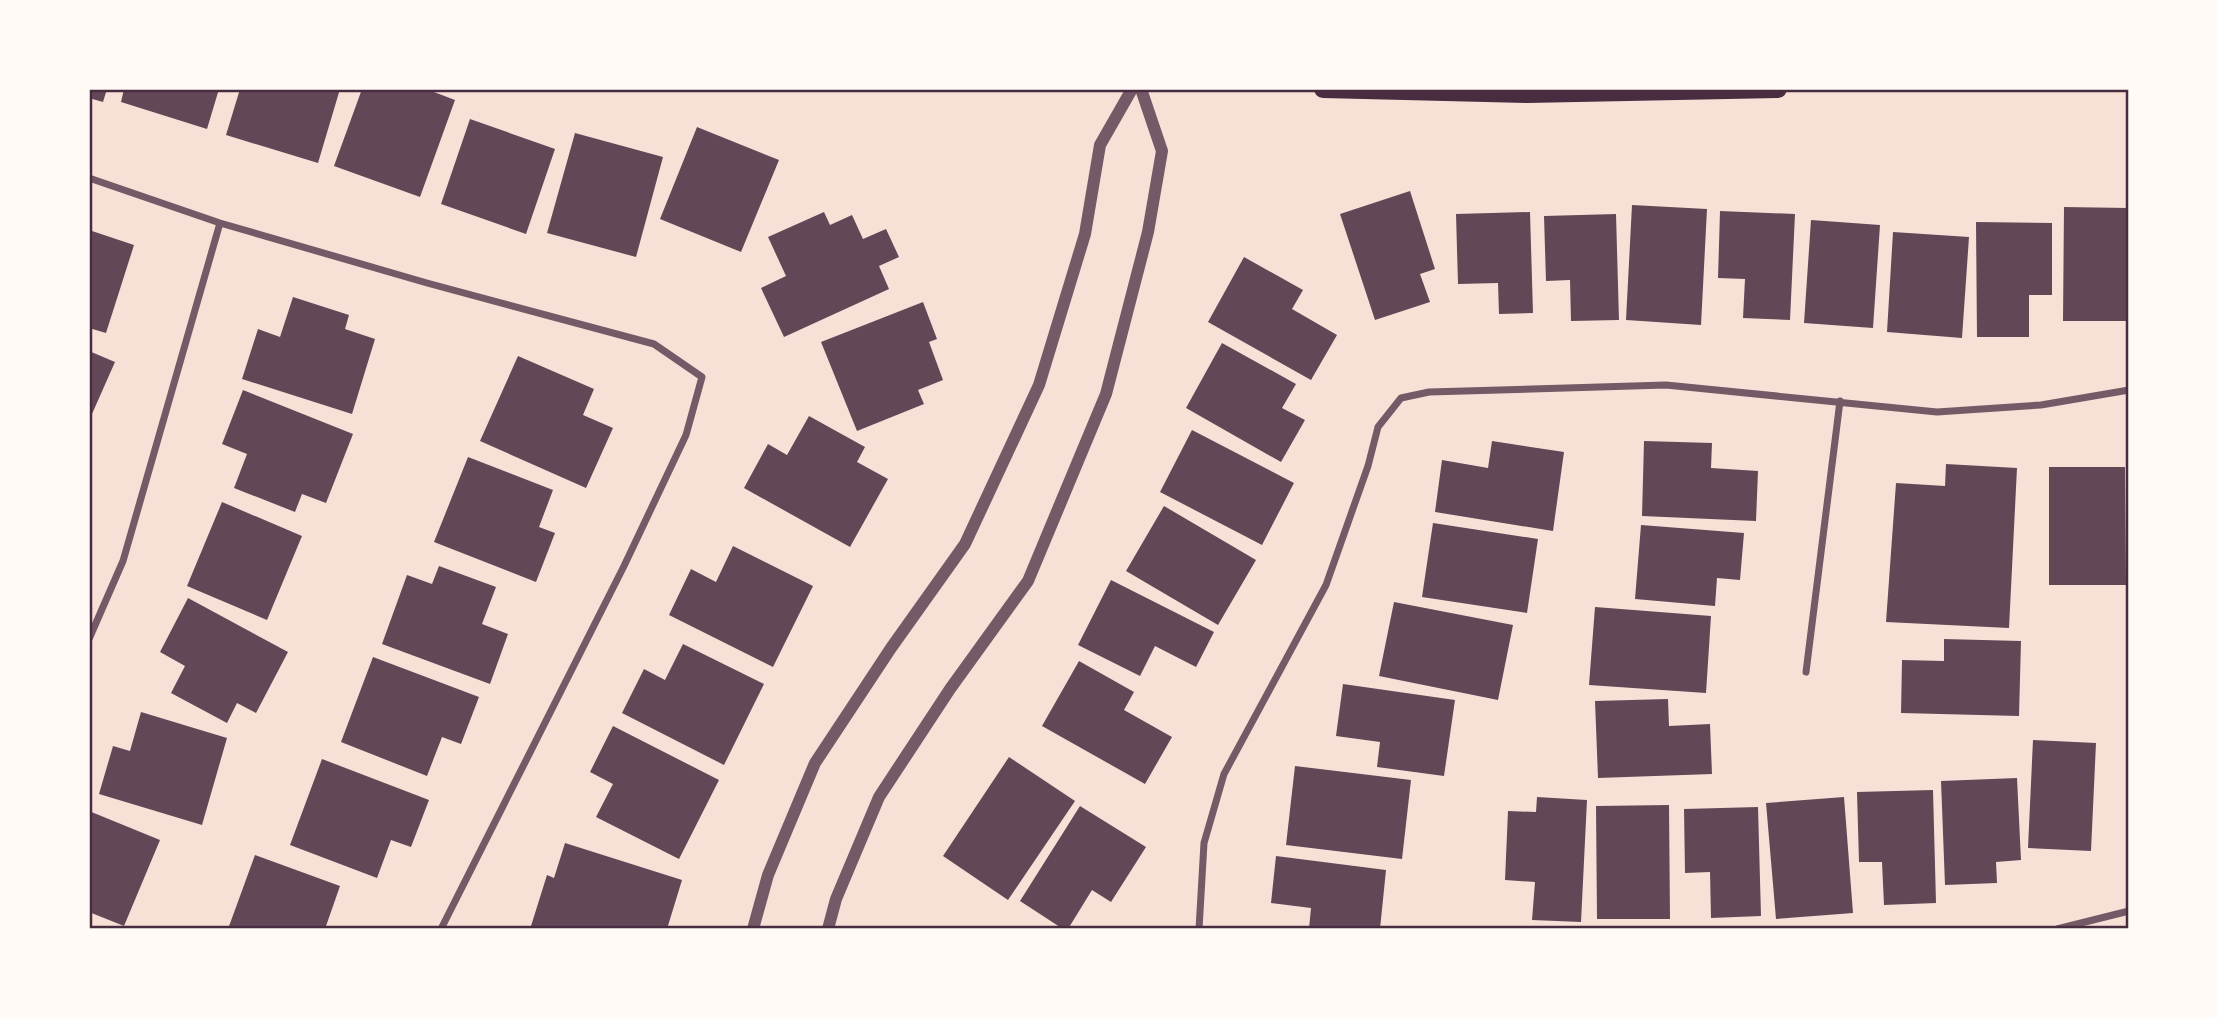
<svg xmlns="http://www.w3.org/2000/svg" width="2218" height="1018" font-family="'Roboto Serif',serif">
<rect width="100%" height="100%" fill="#f7e1d7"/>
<path fill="#644757" d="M89 89H107L103 102 89 98Z
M124 89H219L207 129 121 102Z
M240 89H340L318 163 226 135Z
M362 89H426L455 100 420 197 334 166Z
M470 119 555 149 526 234 441 204Z
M697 127 779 160 741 252 660 219Z
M575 133 663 157 636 257 547 233Z
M1410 191 1435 269 1420 274 1430 302 1375 320 1340 214Z
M1632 205 1707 209 1701 325 1626 320Z
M2064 207 2129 208V321H2063Z
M1720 211 1795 214 1790 320 1743 318 1745 279 1718 278Z
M824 212 830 225 852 215 863 239 886 229 899 257 879 266 889 289 784 337 761 288 786 276 768 237Z
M1530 212 1533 313 1499 314 1498 283 1458 284 1456 214Z
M1616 214 1619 320 1571 321 1570 280 1546 281 1544 216Z
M1811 220 1880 225 1873 328 1804 323Z
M1976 222 2052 223V295H2029V337H1977Z
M89 230 134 245 106 333 89 328Z
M1893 232 1969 237 1962 338 1887 332Z
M1244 257 1303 290 1292 309 1337 335 1311 380 1208 322Z
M293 297 349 315 345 329 375 339 352 414 242 379 258 329 280 337Z
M923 302 937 339 929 342 943 380 918 390 924 404 857 431 821 342Z
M1222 343 1296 384 1282 408 1305 420 1281 462 1186 408Z
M89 351 115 362 92 414 89 413Z
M518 356 594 389 583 415 613 428 586 488 480 441Z
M243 390 353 434 326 503 302 494 295 512 234 488 247 454 222 444Z
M809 416 865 447 857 462 888 479 850 547 744 488 768 444 787 455Z
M1192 430 1294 483 1262 545 1160 492Z
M1492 441 1564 452 1553 531 1435 512 1442 460 1488 468Z
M1644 441 1712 443 1711 468 1758 471 1756 521 1642 516Z
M468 457 553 490 539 527 555 533 536 582 434 542Z
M1946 464 2017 468 2009 628 1886 622 1896 483 1945 486Z
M2049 467H2125L2126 585H2049Z
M222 502 302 536 267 620 187 586Z
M1164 506 1256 560 1218 625 1126 571Z
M1433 523 1538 539 1527 613 1422 597Z
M1641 525 1744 533 1740 580 1717 578 1715 606 1635 599Z
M733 546 813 586 773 667 669 615 691 569 716 582Z
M439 566 496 587 482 624 508 634 490 684 382 644 407 575 432 584Z
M1111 580 1214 632 1196 667 1155 646 1140 676 1078 645Z
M188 598 288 652 256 713 237 703 227 723 171 693 185 666 160 652Z
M1394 602 1513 625 1498 700 1379 676Z
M1595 607 1711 616 1706 693 1589 685Z
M1944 639 2021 641 2019 716 1901 713 1902 660 1944 661Z
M683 644 764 684 724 765 622 713 644 669 665 680Z
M373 657 479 697 461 744 442 737 427 776 341 742Z
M1079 661 1134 692 1124 710 1172 737 1145 784 1042 726Z
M1343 684 1455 700 1444 776 1377 767 1380 742 1336 736Z
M1668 699 1669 726 1710 724 1712 774 1598 778 1595 701Z
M141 712 227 738 202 825 99 794 113 746 130 751Z
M613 726 719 780 679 859 596 817 613 784 590 772Z
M2033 740 2096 743 2091 851 2028 848Z
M1009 757 1075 801 1008 900 943 856Z
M322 759 429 800 411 847 391 840 377 878 290 845Z
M1295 766 1411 780 1402 859 1286 845Z
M2017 778 2021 860 1996 862 1997 883 1945 885 1941 781Z
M1933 790 1936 903 1884 905 1882 862H1859L1857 792Z
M1537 797 1587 800 1581 922 1532 920 1535 882 1505 880 1508 811 1536 812Z
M1844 797 1853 913 1776 919 1766 803Z
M1669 805 1670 919H1597L1596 806Z
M1080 806 1146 847 1111 902 1092 890 1068 929H1063L1020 901Z
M1758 807 1761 916 1711 918 1710 872 1685 873 1684 809Z
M89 811 160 840 124 926 89 912Z
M565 843 682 880 667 929H540L531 926 547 875 554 878Z
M255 855 340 886 325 929H228Z
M1276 856 1386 870 1380 929H1309L1311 908 1271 903Z"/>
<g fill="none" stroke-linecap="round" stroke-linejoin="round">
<path stroke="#755966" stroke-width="7" d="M89 178 220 223 427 283 654 344 702 377 686 435 624 566 441 929
M89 639 123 561 220 223
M1806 672 1840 401
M1199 929 1204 843 1224 774 1326 585 1368 466 1378 427 1401 398 1429 392 1666 385 1937 412 2041 405 2129 390
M2057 929 2129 911"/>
<path stroke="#755966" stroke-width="12" d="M753 929 768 875 815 763 891 648 965 544 1039 385 1085 234 1100 145 1132 89
M828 929 836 899 879 797 950 689 1028 581 1106 394 1148 232 1162 151 1141 89"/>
<path stroke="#4a2c40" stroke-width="18" d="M1323 89 1527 94 1778 89"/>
</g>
<rect width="2218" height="1018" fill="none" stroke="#fffaf5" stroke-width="182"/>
<rect x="91" y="91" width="2036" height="836" fill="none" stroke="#4a2c40" stroke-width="2.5"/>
</svg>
